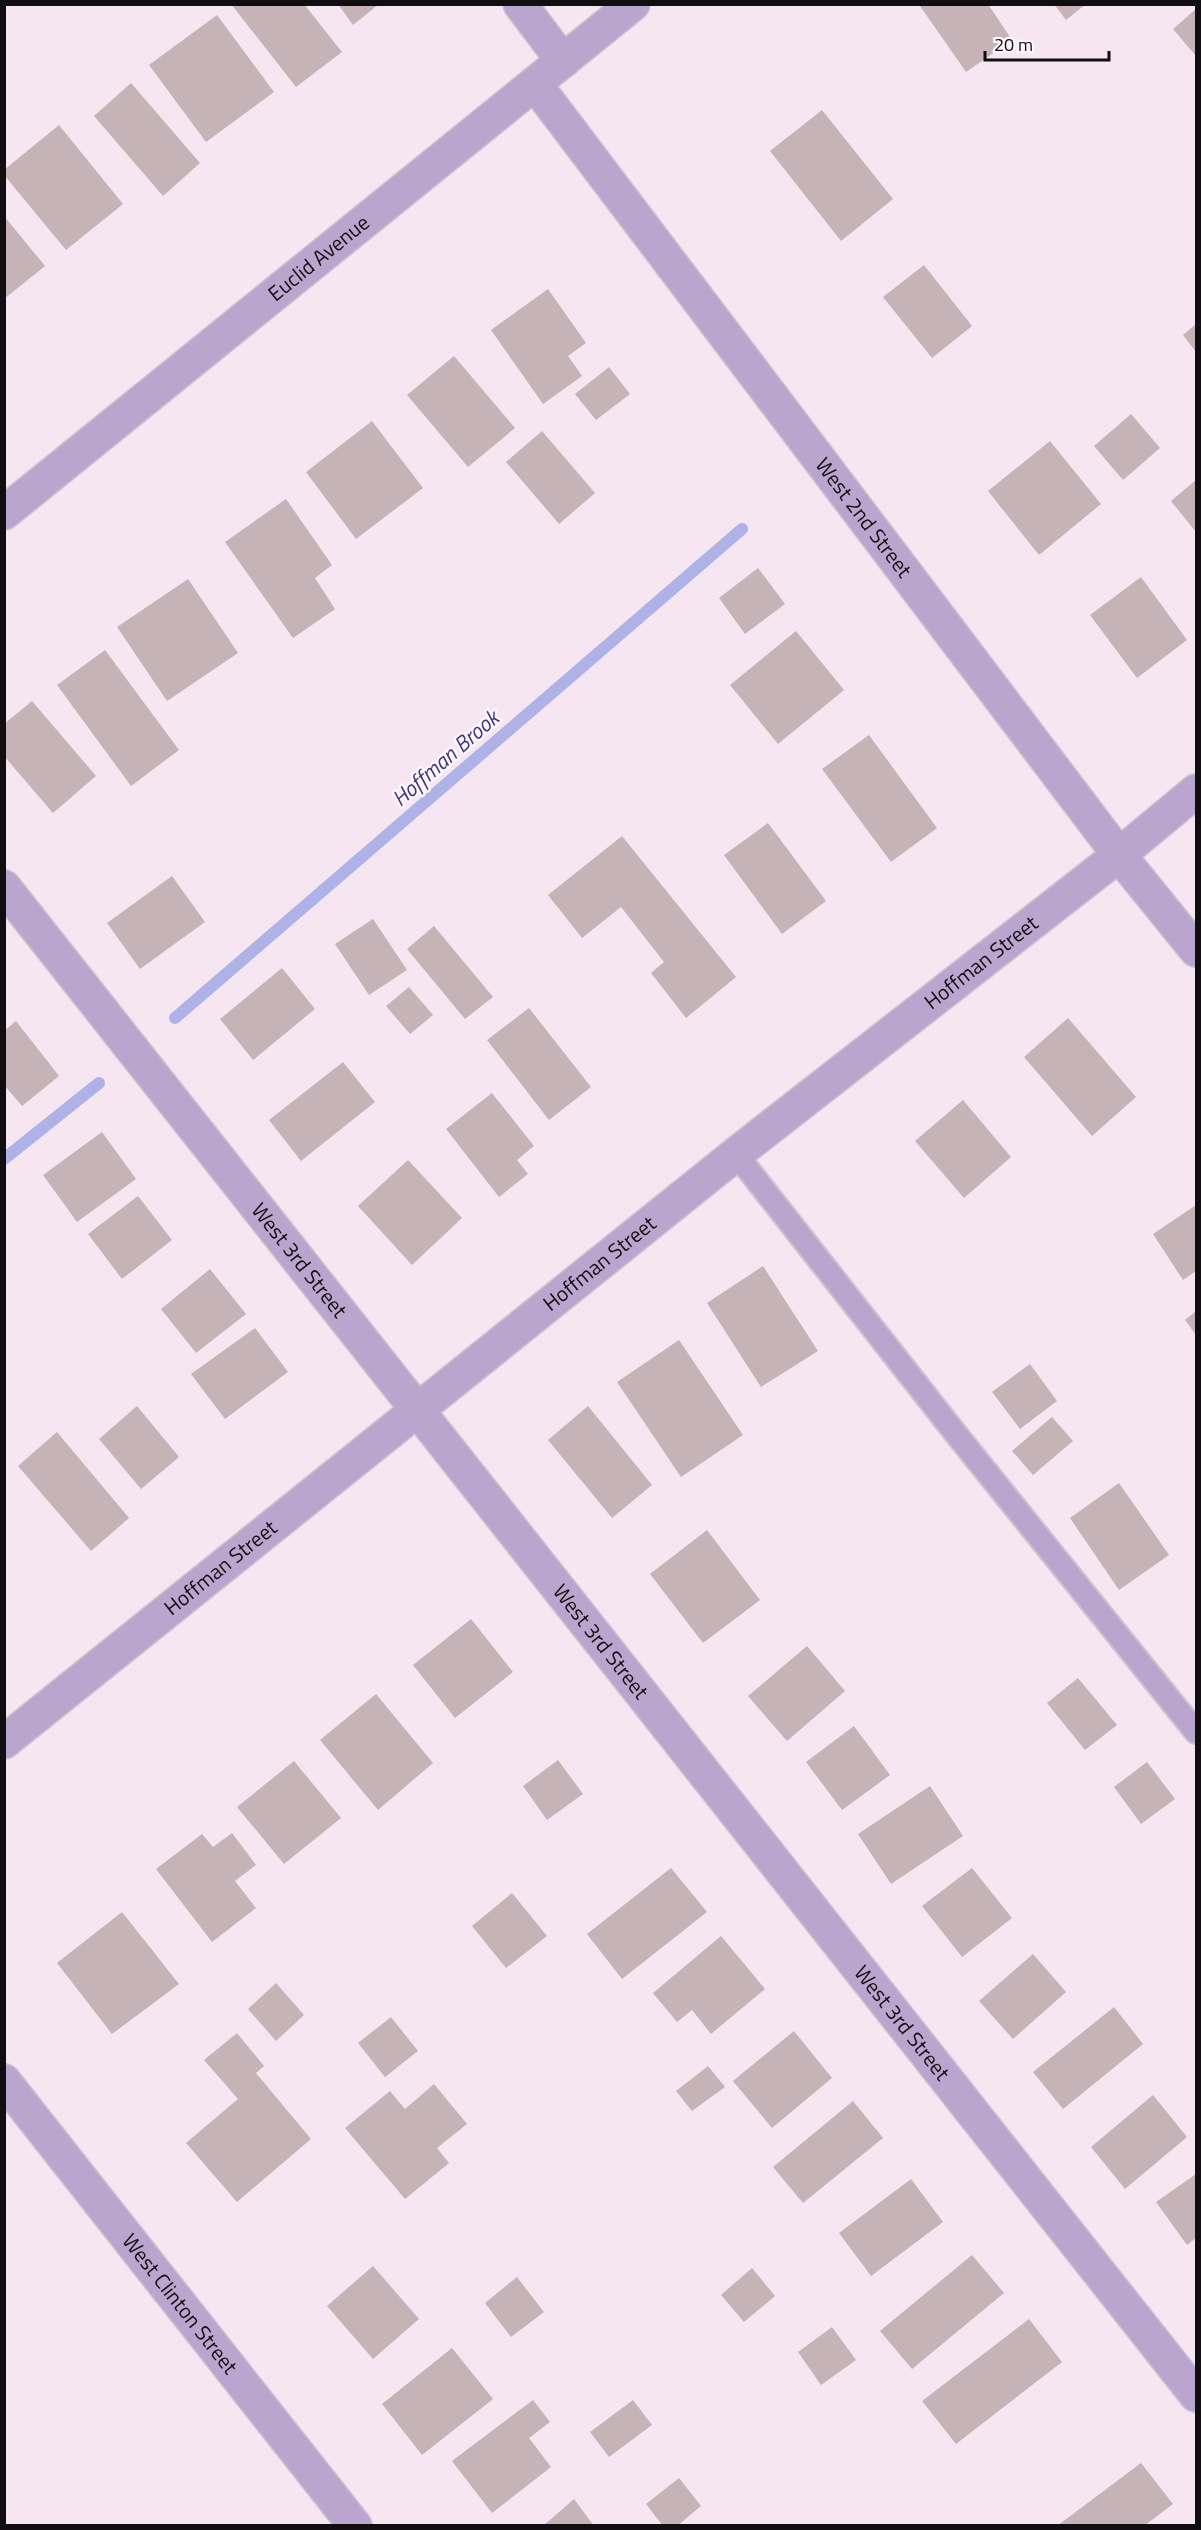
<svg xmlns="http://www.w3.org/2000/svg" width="1201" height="2530" font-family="'Titillium Web',sans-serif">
<rect width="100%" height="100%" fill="#f5e6f2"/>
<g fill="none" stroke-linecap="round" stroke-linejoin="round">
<path stroke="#afb2e7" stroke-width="12" d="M175 1018 742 529
M4 1159 99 1083"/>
</g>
<path fill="#c5b3b8" d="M231 4H304L342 52 296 87Z
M338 4H379L353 25Z
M922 4H988L1012 40 966 72 920 6Z
M1054 4H1086L1066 20Z
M1196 9V56L1173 29Z
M217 15 274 92 206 142 149 65Z
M131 83 200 163 163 196 94 116Z
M822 110 893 199 841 241 770 151Z
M59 125 123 204 66 250 4 175V170Z
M4 216 45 266 4 299Z
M924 265 972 326 932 358 883 297Z
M548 289 586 343 568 356 582 376 543 404 491 330Z
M1196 324V352L1183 335Z
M454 356 515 428 468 467 407 395Z
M609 367 630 394 596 420 575 394Z
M1131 414 1160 448 1123 480 1094 446Z
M372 421 423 488 356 539 306 472Z
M542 431 595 493 559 524 506 462Z
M1050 441 1101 504 1039 555 988 491Z
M1196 480V532L1171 501Z
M286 499 332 565 315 578 335 609 293 638 225 542Z
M758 568 785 604 745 634 719 598Z
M1141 577 1187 640 1137 678 1090 615Z
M188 579 238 653 167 701 117 627Z
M796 631 844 690 778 744 730 685Z
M105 650 179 750 131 786 57 685Z
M32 701 96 776 53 813 4 756V724Z
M869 735 937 828 891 862 822 769Z
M768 823 826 901 782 934 724 855Z
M622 836 736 977 686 1018 651 973 664 962 621 907 582 938 548 895Z
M172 876 205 922 140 969 107 923Z
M373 919 407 970 369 995 335 944Z
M434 926 493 997 465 1019 407 949Z
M282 968 315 1009 253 1060 220 1019Z
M409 987 433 1015 410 1034 386 1006Z
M529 1008 591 1087 549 1120 487 1040Z
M1068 1018 1136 1097 1092 1136 1024 1057Z
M16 1021 59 1076 22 1106 4 1085V1031Z
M343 1062 375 1102 301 1161 269 1120Z
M492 1093 534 1146 517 1160 528 1174 499 1197 446 1129Z
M963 1100 1011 1157 964 1198 915 1141Z
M102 1132 136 1179 77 1222 43 1175Z
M408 1160 462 1218 412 1265 358 1206Z
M138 1196 172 1240 122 1279 88 1234Z
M1196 1205V1271L1183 1280 1153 1234Z
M763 1266 818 1351 761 1387 707 1303Z
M210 1269 246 1314 196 1353 161 1309Z
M1196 1311V1335L1185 1320Z
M255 1328 288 1372 225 1419 191 1374Z
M679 1340 743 1435 681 1477 617 1382Z
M1030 1364 1057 1401 1020 1429 992 1392Z
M137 1406 179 1457 141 1489 99 1439Z
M588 1406 652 1485 612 1518 548 1440Z
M1052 1417 1073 1441 1033 1475 1012 1451Z
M57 1432 129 1518 91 1551 18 1466Z
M1119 1483 1169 1555 1119 1590 1070 1518Z
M707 1530 760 1600 703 1643 650 1574Z
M471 1619 513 1672 455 1718 413 1665Z
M807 1646 845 1691 787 1741 748 1696Z
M1078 1678 1117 1725 1085 1750 1047 1703Z
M376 1694 433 1763 378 1810 320 1740Z
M854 1726 890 1775 842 1810 806 1762Z
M558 1760 583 1794 547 1820 523 1786Z
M294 1761 341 1818 284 1864 237 1807Z
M1147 1762 1175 1799 1141 1824 1114 1787Z
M930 1786 963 1836 891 1884 858 1834Z
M232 1833 256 1865 235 1881 256 1908 212 1942 156 1869 202 1834 213 1847Z
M671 1868 707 1912 622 1979 587 1934Z
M972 1868 1012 1918 962 1957 922 1906Z
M512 1893 547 1936 506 1968 472 1926Z
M122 1912 179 1984 112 2034 57 1963Z
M721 1936 765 1989 711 2034 692 2010 677 2022 653 1993Z
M1033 1954 1066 1992 1013 2039 979 2001Z
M276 1983 304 2015 276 2041 248 2009Z
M1114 2007 1143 2044 1063 2109 1033 2072Z
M391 2017 418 2051 385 2077 358 2043Z
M794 2031 832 2078 772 2128 733 2081Z
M237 2033 264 2066 256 2073 311 2139 237 2202 186 2143 238 2099 204 2060Z
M708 2066 725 2087 692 2111 676 2091Z
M434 2084 467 2124 437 2148 449 2163 405 2199 345 2128 390 2091 405 2109Z
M1153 2095 1187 2137 1125 2189 1091 2147Z
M853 2101 883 2138 803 2203 773 2167Z
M1196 2174V2238L1187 2245 1156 2202Z
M911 2179 943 2222 871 2276 839 2233Z
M972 2255 1004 2293 912 2369 880 2331Z
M373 2266 419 2319 373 2359 327 2306Z
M752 2268 775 2296 744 2322 721 2295Z
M517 2277 544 2312 511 2337 485 2303Z
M1029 2319 1062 2362 956 2444 922 2401Z
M832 2327 856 2360 821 2385 798 2352Z
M452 2348 493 2399 422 2455 382 2404Z
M533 2400 550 2422 529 2438 551 2467 492 2513 452 2461Z
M633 2400 652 2425 609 2457 590 2432Z
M1141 2463 1173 2504 1144 2526H1057Z
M679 2478 701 2506 677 2526H663L646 2504Z
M574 2499 594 2526H543Z"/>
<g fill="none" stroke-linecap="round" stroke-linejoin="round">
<defs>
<path id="lane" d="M736 1154 956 1434 1196 1732"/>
<g id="street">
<path d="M520 4 563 61"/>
<path id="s1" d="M535 84 1119 855 1196 950"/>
<path id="s2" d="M4 513 633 4"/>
<path id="s3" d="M4 887 1196 2395"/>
<path id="s4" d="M4 1742 736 1154 1119 855 1196 791"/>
<path id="s5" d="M4 2081 355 2526"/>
</g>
</defs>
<use href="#lane" stroke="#d1c3ce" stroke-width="26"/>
<use href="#street" stroke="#d1c3ce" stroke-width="36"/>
<use href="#lane" stroke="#b9a5ce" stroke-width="22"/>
<use href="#street" stroke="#b9a5ce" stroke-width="33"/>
</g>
<g text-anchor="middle" stroke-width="5" stroke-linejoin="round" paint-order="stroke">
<g font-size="21" fill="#110d10" stroke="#fef5fc">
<text dy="7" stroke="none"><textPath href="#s2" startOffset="405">Euclid Avenue</textPath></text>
<text dy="7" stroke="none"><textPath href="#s1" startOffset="544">West 2nd Street</textPath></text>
<text dy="7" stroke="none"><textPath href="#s4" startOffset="1250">Hoffman Street</textPath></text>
<text dy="7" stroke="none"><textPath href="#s3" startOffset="476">West 3rd Street</textPath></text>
<text dy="7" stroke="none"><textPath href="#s4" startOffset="764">Hoffman Street</textPath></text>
<text dy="7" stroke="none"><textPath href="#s4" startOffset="278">Hoffman Street</textPath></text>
<text dy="7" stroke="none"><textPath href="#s3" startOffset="962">West 3rd Street</textPath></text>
<text dy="7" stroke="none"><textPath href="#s3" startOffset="1448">West 3rd Street</textPath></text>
<text dy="7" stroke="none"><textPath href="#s5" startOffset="284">West Clinton Street</textPath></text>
</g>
<g font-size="22" font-style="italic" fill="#3b3979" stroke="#fef5fc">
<text transform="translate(445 758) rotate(-41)" y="8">Hoffman Brook</text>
</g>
</g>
<rect width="1201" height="2530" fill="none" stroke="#110d10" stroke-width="12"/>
<path d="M985 51v9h124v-9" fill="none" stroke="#110d10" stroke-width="3"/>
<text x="994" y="51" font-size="18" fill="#110d10" stroke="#fef5fc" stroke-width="4.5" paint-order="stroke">20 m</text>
</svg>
